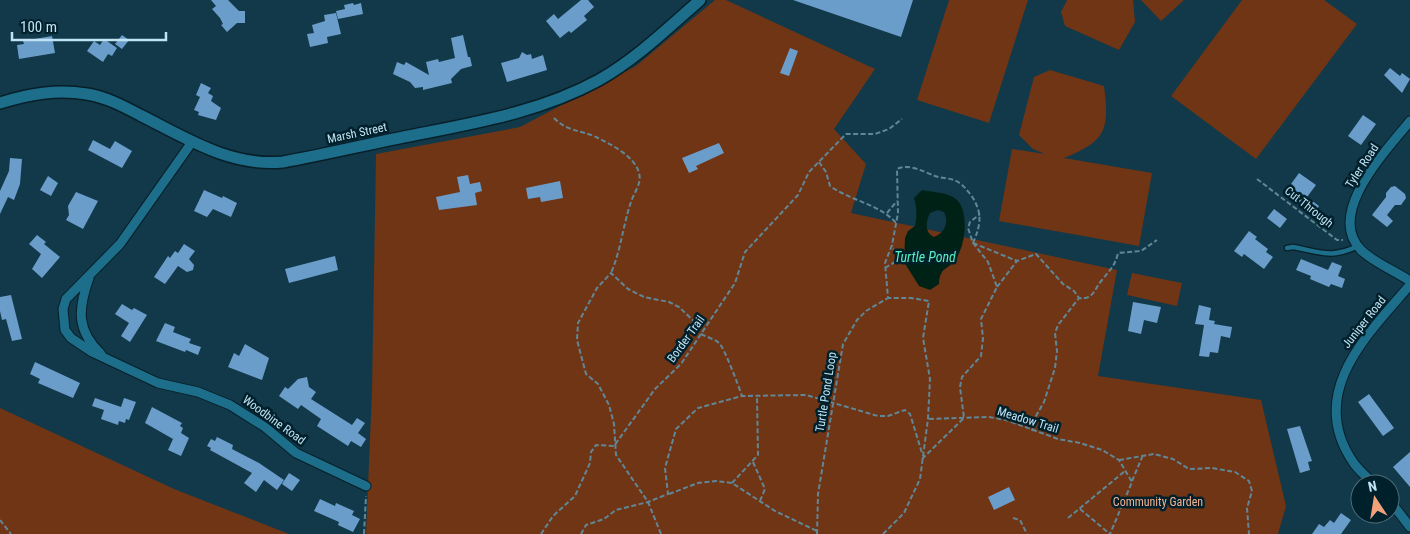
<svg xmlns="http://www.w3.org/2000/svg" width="1410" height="534" font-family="'Roboto Condensed',sans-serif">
<rect width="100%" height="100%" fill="#113949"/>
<path fill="#6f3515" d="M715 0H726L875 69 834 129 866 164 851 213 1117 270 1098 376 1261 400 1286 506 1278 534H366L372 391 376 154 520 127 636 66Z
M949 0H1028L989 123 917 100Z
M1067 0H1133L1135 22 1119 50 1065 26 1061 12Z
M1141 0H1184L1161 21Z
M1242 0H1324L1357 24 1256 159 1171 96Z
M1050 70 1104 86C1110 131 1105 141 1064 158L1152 173 1139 246 999 221 1012 149 1045 154 1033 149 1019 135 1034 77Z
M1132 273 1182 283 1177 306 1127 295Z
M0 408 174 489 289 534H0Z"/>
<path fill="#002216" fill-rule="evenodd" d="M922 190C932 192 947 192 956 199 969 210 966 243 957 257 949 271 940 265 939 284L930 290 919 286 904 262 905 238 908 231 915 226C917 216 917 208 914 198ZM938 210 944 212C949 222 945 233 934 237 924 232 926 221 930 213Z"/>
<path fill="#6b9dcb" d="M211 0H228L239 11H245V23H237L227 32 221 25 223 24 220 18 212 9 216 6Z
M581 0H588L594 7 584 16 587 20 571 33 569 31 560 38 546 21 554 14 558 19Z
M793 0H913L901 37Z
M353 3 354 5 361 3 363 14 338 19 336 11 345 9 344 5Z
M336 13 341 34 327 37 328 43 310 47 307 34 314 33 312 25 325 21 324 15Z
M122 35 129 40 122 49 115 44Z
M463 35 468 57H470L472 66 461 69 451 79 452 83 423 90V87L415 88 410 82 393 74 397 62 404 65 406 62 429 75 426 62 438 59 439 62 455 58 451 38Z
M52 36 55 53 19 59 17 45 24 44 23 41Z
M104 39 117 48 112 56 108 54 103 62 87 51 94 41 100 45Z
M790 48 798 51 789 76 780 73Z
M522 52 527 55 531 54 532 59 543 55 547 70 507 82 501 63 519 58Z
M1390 68 1400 76 1402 73 1410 79 1402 93 1384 75Z
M201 83 211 88 208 93 213 96 211 101 221 108 216 120 198 115 199 112 194 110 200 97 196 95Z
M1363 115 1376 124 1361 145 1348 136Z
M93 140 110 149 115 141 132 151 122 168 88 150Z
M719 143 724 153 696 166 698 169 689 173 682 158Z
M10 158 22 159 20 184 14 200 8 197 0 214V191L9 171Z
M1299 173 1316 185 1307 197 1319 206 1314 213 1298 201 1300 199 1289 191 1293 185 1291 184Z
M468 175 470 184 480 182 482 191 475 193 477 205 439 210 436 197 460 192 457 177Z
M48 176 58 183 51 196 40 190Z
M560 181 563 198 541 202 540 197 528 199 526 188Z
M1395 186 1405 194 1406 198 1401 205H1395L1387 215 1393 221 1387 227 1372 215 1386 197V193L1391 187Z
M204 190 222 198 223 196 237 203 231 217 213 209 207 217 194 211Z
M76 192 98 201 83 229 66 220 69 215 68 206Z
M1274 209 1287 219 1280 228 1267 218Z
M1249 231 1257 237 1255 239 1268 249 1266 252 1273 257 1264 269 1244 254 1242 257 1234 251Z
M37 235 46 242 44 244 60 257 42 278 32 269 41 254 29 244Z
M184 244 195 251 189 259 194 265 193 270 187 272 178 266 165 284 154 277 168 256 170 258 175 251 178 253Z
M335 256 338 270 289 283 285 269Z
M1301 259 1328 270 1332 262 1342 266 1338 276 1345 279 1342 288 1331 284 1329 287 1310 279 1311 276 1296 270Z
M11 295 22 339 12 341 6 319 2 320 0 311V297Z
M1133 302 1161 307 1157 323 1144 320 1141 334 1128 331Z
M122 304 132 310 134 308 147 315 130 342 121 336 129 323 115 314Z
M1199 305 1211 308 1209 320 1215 321 1214 324 1232 327 1230 338 1221 336 1218 353 1210 352 1209 357 1199 356 1204 325 1195 324Z
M165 323 175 327 173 332 191 339 189 343 201 347 198 355 186 350 185 352 156 341Z
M245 344 269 358 262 380 228 367 234 353 239 356Z
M35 362 80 383 73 398 38 383 40 379 30 374Z
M307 377 309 387 316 392 311 399 352 425 357 418 365 423 358 433 366 439 361 447 351 441 348 446 317 426 321 419 301 405 298 409 279 396 285 387 288 389 298 379Z
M1369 394 1394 428 1383 436 1358 402Z
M95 398 121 407 124 398 136 402 129 420 126 419 125 423 119 421 118 425 101 419 104 410 92 406Z
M152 407 182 423 180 426 183 428 181 433 189 438 181 456 168 450 173 439 145 423Z
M1300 426 1312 461 1308 462 1310 470 1300 473 1287 429Z
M217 437 233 445 232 449 259 463 284 480 277 490 264 480 256 492 244 483 252 473 210 450 211 448 207 446 211 439 215 441Z
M1410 452V487L1393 467Z
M289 473 300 480 292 491 282 484Z
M1009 487 1015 500 994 510 988 497Z
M320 499 335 506 336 503 354 511 352 515 360 519 353 532 338 525 339 522 314 511Z
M1341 513 1351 520 1341 534H1312L1319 524 1324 527 1330 520 1334 523Z"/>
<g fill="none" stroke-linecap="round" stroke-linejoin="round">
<defs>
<path id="service" d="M1287 248 1293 247C1321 252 1331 259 1358 246"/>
<path id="minor" d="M1410 121C1387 150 1325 213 1361 250 1373 262 1395 271 1410 281
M192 142 120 244 66 299 63 309 65 330 71 338 92 352 158 383 198 392 230 405 265 427 296 453 366 486
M89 278C78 309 76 330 101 354
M1374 484C1367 477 1358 470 1353 462 1306 393 1367 335 1410 285
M1390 501 1410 527"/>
<path id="tertiary" d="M0 103C29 94 56 89 87 94 106 97 123 106 140 115 186 138 230 167 283 162 322 155 360 146 399 138 467 124 537 114 599 80 636 59 668 28 700 0"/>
</defs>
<use href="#service" stroke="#071f28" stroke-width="7"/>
<use href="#minor" stroke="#071f28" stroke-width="11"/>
<use href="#tertiary" stroke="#071f28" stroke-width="14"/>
<path stroke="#618797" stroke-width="2" stroke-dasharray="5 2.5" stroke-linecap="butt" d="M554 118C566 131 580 130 596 137 610 144 635 156 639 173 642 184 634 192 631 202 623 225 621 250 611 273
M819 162 826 172 830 186C851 201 880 204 897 224
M1257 179 1337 240H1343
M887 213 897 201
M973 243 1017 261
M898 260 910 258
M885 268 898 260 892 245
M997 287 1017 261 1036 254 1063 284 1074 291 1079 298C1094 300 1094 289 1102 280 1110 270 1115 266 1118 253L1141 251 1157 240
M701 334C707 337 714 339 719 343 724 347 739 387 742 396
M929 419 989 417 1006 420 1058 439 1080 443 1102 450 1119 460 1132 482 1110 534
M1032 431 1036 416 1044 402 1055 368 1057 351 1055 333 1058 325 1079 298
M922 459 964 418 960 387 962 377 981 356 983 338 981 319 997 287 988 262 973 243 968 228 970 222 980 214
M1119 460 1154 454 1173 459 1189 469 1212 468 1235 472 1249 481 1252 491 1247 508 1249 534
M753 462 765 489 760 501
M1132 481 1143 455
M732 483 758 455 757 395
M669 494 698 483 716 481 732 483 775 511 817 531
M1080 509 1110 534
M1013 518 1020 520 1027 534
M1068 518 1125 471
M0 520 11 534
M364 534 366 496
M541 534 553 516 575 496 590 463 591 452 596 445 614 446 655 389 681 364 735 283 745 252 798 195 809 172 846 134H875L889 129 902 119
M581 534 586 525 604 519 616 510 648 502 668 494 665 468 676 429 698 408 742 396 806 395 878 416H888L905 410 910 414 922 453
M661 534 648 502 616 455 614 424 609 405 598 384 586 374 577 340 578 323 597 288 611 273 628 289 644 297 669 302 679 307 703 330
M817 534 818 494 843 344 857 320 866 311 888 298 885 263 892 245 898 213 897 169C909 163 924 172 935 176 941 178 948 178 954 180 962 183 966 189 971 195 983 213 981 224 973 243
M883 534 904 513 920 479 928 419 930 379 923 338 929 301 911 298H888"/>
<use href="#service" stroke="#1d6e8a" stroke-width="4.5"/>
<use href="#minor" stroke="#1d6e8a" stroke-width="9"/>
<use href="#tertiary" stroke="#1d6e8a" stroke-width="11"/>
</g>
<g text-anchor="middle" stroke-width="5" stroke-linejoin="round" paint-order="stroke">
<g font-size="12" fill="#c0e3f3" stroke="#00202c">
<text transform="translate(357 133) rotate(-12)" y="4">Marsh Street</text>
<text transform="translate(1362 166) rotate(-57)" y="4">Tyler Road</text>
<text transform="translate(1309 207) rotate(38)" y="4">Cut Through</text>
<text transform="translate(1364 322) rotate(-52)" y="4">Juniper Road</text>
<text transform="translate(686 339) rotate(-54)" y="4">Border Trail</text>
<text transform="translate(826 392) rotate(-81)" y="4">Turtle Pond Loop</text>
<text transform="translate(274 420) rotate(36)" y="4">Woodbine Road</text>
<text transform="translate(1028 420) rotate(17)" y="4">Meadow Trail</text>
</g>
<g font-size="12" fill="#f3b191" stroke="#00202c">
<text x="1158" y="506">Community Garden</text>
</g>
<g font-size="14" font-style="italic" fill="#59f1be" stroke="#00202c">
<text x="925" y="262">Turtle Pond</text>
</g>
</g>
<g transform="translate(1375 499) rotate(348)"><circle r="24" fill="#00202c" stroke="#4d6e7c"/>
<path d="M0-4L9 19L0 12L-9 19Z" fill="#f1a27b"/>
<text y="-8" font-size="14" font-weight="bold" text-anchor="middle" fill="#c0e3f3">N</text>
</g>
<path d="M12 32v8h154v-8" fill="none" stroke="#c0e3f3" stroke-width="2.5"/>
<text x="20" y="32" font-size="15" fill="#c0e3f3" stroke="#00202c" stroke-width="4" paint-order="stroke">100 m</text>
</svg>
